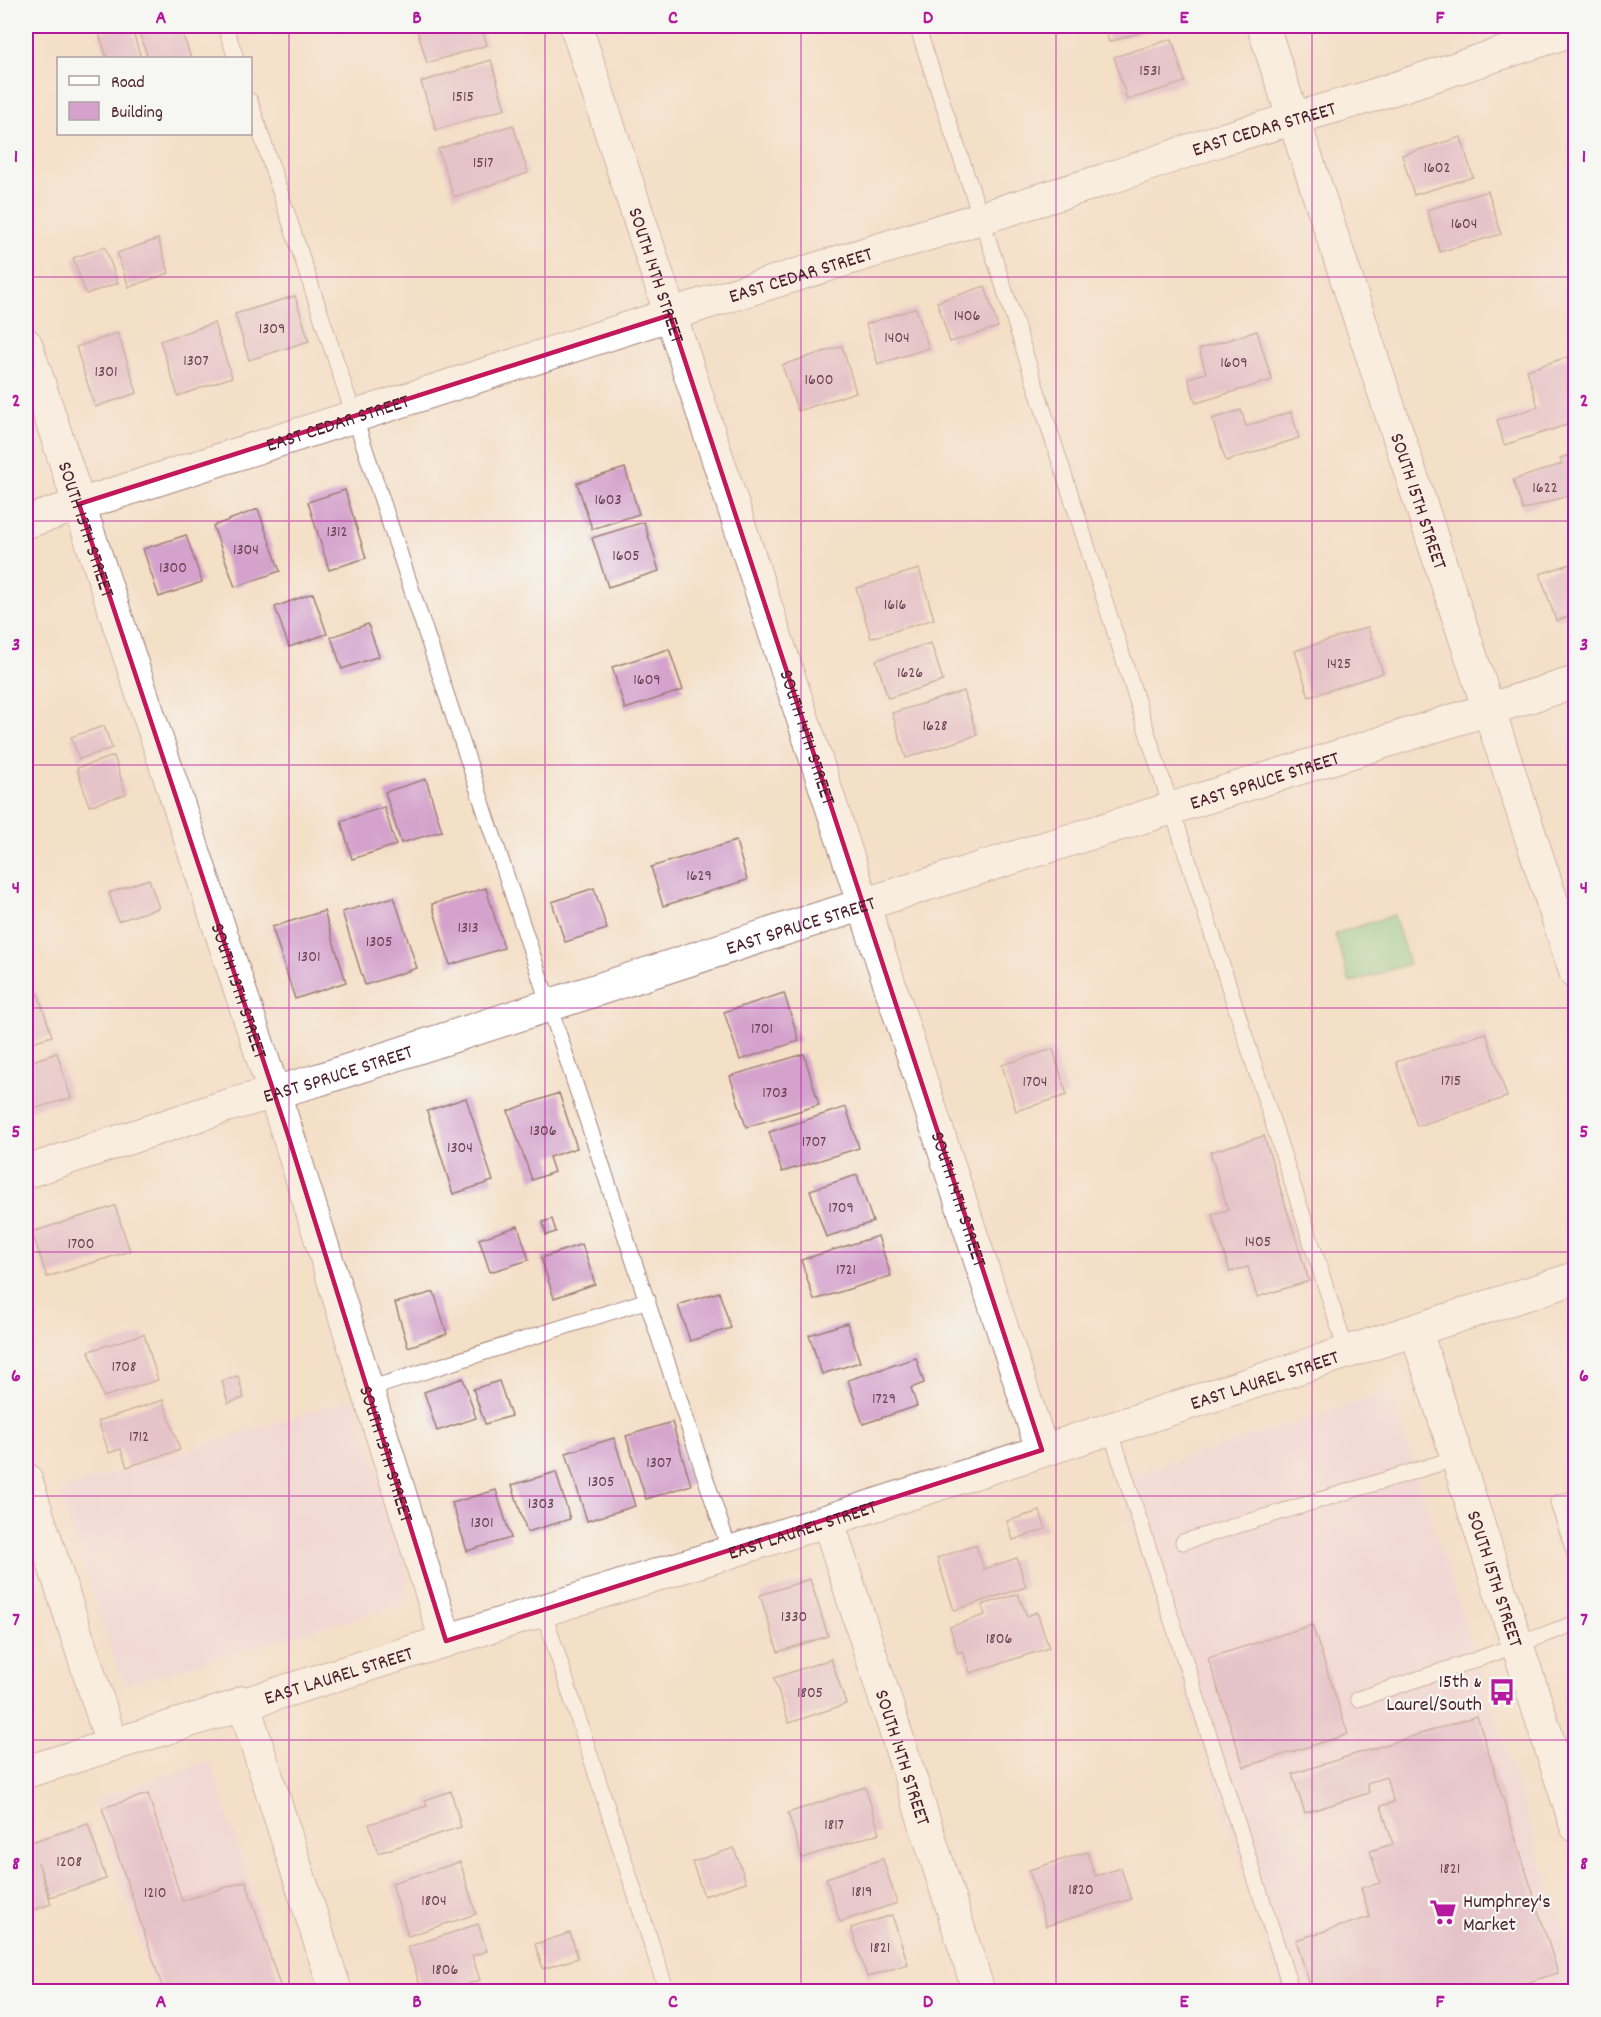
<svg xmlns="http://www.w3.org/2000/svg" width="1601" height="2017" font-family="Dekko,sans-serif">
<rect width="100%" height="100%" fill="#f6f6f2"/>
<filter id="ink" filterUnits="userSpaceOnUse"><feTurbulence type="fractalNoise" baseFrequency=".0167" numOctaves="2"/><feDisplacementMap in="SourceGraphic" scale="12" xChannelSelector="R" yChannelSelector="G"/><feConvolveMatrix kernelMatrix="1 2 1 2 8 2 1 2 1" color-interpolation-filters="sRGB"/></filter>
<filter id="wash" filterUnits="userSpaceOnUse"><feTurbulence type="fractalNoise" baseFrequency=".008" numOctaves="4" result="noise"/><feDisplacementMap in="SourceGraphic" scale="24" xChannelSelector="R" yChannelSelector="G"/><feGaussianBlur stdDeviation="1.35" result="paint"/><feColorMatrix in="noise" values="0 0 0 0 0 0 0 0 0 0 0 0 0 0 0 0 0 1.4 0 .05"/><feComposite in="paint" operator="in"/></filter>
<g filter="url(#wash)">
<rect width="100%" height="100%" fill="#f4dfc7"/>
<path fill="#efd0e5" d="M1575 733H1576L1575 767 1565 736Z
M1390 1391 1575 1966V1991H1282L1117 1480Z
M355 1398 406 1560 407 1603 129 1684 120 1677 59 1490Z
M210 1761 284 1991H156L93 1800Z"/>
<path fill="#7acf92" stroke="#62775e" stroke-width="1.5" d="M1394 915 1409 964 1350 983 1335 934Z"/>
<g id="blocks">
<path fill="#d4a2cc" d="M122 26H131L141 58H107L99 33Z
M137 26H180L191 58H148Z
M416 26H481L487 45 427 63Z
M1104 26H1161L1109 42Z
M1172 39 1185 82 1127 100 1114 57Z
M491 60 505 109 436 130 421 82Z
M513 125 528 173 454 197 438 149Z
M1461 137 1473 177 1414 195 1402 155Z
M1488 191 1501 234 1440 252 1427 210Z
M158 239 169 273 129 287 117 253Z
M105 247 118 283 86 294 73 258Z
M985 286 998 327 950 342 937 302Z
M295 296 309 341 249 360 235 314Z
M916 308 929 348 878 364 866 324Z
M214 323 232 377 178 396 160 341Z
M1257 331 1272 380 1196 403 1188 378 1206 373 1199 349Z
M118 333 137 393 95 407 76 347Z
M842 346 856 392 798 411 782 365Z
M1568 357 1576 381V422L1504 445 1497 420 1538 407 1527 370Z
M1241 410 1246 426 1291 412 1299 438 1226 461 1212 419Z
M1576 453V493L1523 510 1513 480 1562 464 1560 458Z
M625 468 639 514 592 529 577 483Z
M345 490 366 558 329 570 308 502Z
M258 509 280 571 235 587 213 526Z
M644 522 659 571 608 587 592 538Z
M186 535 202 582 159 597 143 549Z
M1576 562V614L1556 621 1540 574Z
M919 569 934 619 871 638 856 588Z
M313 593 327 634 289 647 275 607Z
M368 624 379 656 342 669 331 637Z
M1368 627 1383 673 1309 697 1295 651Z
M931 643 943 681 888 698 876 660Z
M669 649 683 690 625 709 612 667Z
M964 691 977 735 906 758 892 713Z
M104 726 112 748 79 759 71 737Z
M114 756 126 794 89 806 77 768Z
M426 779 442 831 401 843 385 792Z
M384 807 396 845 352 859 341 821Z
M736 841 747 880 663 906 651 867Z
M149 879 159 908 118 921 109 893Z
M486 888 504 948 450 965 432 904Z
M594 888 607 929 565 942 552 902Z
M394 897 417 968 365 985 342 912Z
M324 911 346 982 295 999 272 927Z
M37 991 52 1036 26 1044V995Z
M784 993 799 1041 740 1060 724 1012Z
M1486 1033 1507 1097 1417 1126 1396 1062Z
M1053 1049 1067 1095 1016 1111 1002 1065Z
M57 1053 71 1098 26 1111V1063Z
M804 1054 819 1105 746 1127 730 1076Z
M559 1093 577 1148 549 1157 554 1172 532 1180 508 1111Z
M466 1098 493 1181 453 1194 427 1111Z
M846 1107 859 1148 782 1172 769 1132Z
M1264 1136 1309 1281 1257 1297 1248 1267 1230 1272 1212 1214 1228 1210 1210 1152Z
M857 1175 873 1222 826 1237 810 1190Z
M115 1206 130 1251 47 1277 32 1232Z
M552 1219 556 1232 546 1235 543 1222Z
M518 1226 529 1260 490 1272 479 1239Z
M878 1236 891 1276 814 1300 801 1260Z
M582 1244 595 1284 554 1298 541 1258Z
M434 1292 447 1334 408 1347 395 1303Z
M719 1292 731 1328 690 1341 678 1305Z
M847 1323 860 1362 822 1374 809 1335Z
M144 1334 158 1380 103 1397 89 1351Z
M916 1358 924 1383 911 1388 917 1406 863 1424 848 1380Z
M238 1376 244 1398 228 1403 222 1381Z
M463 1378 476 1418 437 1431 424 1392Z
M499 1381 511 1416 485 1424 473 1389Z
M163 1400 180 1450 127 1467 121 1449 109 1453 98 1421Z
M672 1422 691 1485 646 1499 626 1436Z
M614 1438 635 1506 587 1521 566 1453Z
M556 1472 570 1519 527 1532 512 1485Z
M496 1490 511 1538 467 1551 452 1503Z
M1040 1511 1046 1529 1013 1540 1007 1521Z
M976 1545 984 1569 1017 1558 1026 1587 954 1610 937 1558Z
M810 1579 828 1636 778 1652 760 1595Z
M1018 1594 1027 1616 1037 1612 1049 1648 970 1673 963 1651 958 1653 950 1627 985 1615 982 1605Z
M1312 1625 1348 1734 1244 1767 1208 1658Z
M831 1659 846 1704 789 1723 774 1678Z
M1477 1716 1558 1973 1496 1992H1312L1296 1940 1370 1917 1361 1888 1380 1883 1370 1851 1393 1844 1381 1806 1394 1802 1386 1777 1367 1783 1369 1793 1305 1813 1292 1774Z
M865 1787 880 1833 802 1858 788 1813Z
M451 1791 461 1827 378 1853 369 1824 427 1806 425 1800Z
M148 1794 182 1901 246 1881 282 1992H164L102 1808Z
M88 1824 106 1879 50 1897 38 1862 51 1904 26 1912V1837L30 1836 31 1842Z
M734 1848 746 1882 704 1896 692 1862Z
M1087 1852 1095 1876 1121 1868 1131 1899 1046 1926 1029 1870Z
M883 1859 897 1903 840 1922 826 1878Z
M460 1862 476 1914 408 1936 392 1883Z
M892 1915 908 1964 867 1977 851 1928Z
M478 1924 487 1951 472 1956 480 1980 445 1992H422L408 1947Z
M570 1933 578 1958 543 1969 535 1944Z
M1140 1987 1141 1992H1125V1991Z"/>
</g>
</g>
<g filter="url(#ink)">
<use href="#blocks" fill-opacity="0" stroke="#9f7f79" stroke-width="1.5"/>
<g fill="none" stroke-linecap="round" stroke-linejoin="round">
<defs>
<path id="lane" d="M225 26 236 58
M917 26 995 260 1347 1353
M250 101 730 1552
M369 1389 648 1300
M1110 1429 1292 1992
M1576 1498 1558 1503 1576 1557
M1183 1542 1457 1458
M543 1610 667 1992
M1358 1699 1481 1658 1576 1623"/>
<g id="street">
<path id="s1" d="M576 26 1042 1450"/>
<path id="s2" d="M1263 26 1576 974"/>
<path id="s3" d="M26 344 288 1135 446 1641"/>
<path id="s4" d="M26 522 725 297 1104 180 1223 139 1365 98 1576 29"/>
<path id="s5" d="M26 1172 226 1106 318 1080 785 929 1576 682"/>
<path id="s6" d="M1416 1331 1576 1826"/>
<path d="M26 1479 112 1744"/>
<path id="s7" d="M828 1521 979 1992"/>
<path d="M243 1702 336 1992"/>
<path id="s8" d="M26 1772 730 1552 1576 1278"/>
</g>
</defs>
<use href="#lane" stroke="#9f7f79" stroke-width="17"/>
<use href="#street" stroke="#9f7f79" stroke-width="34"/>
<use href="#lane" stroke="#fff" stroke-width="15"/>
<use href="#street" stroke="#fff" stroke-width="32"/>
</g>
</g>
<path d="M0 0H1601V2017H0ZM670 315 1042 1450 446 1641 288 1135 79 504Z" fill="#f4dfc7" fill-opacity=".55" fill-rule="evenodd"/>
<path fill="none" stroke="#c2185b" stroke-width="4.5" stroke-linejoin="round" d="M670 315 1042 1450 446 1641 288 1135 79 504Z"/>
<path fill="none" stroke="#b5179e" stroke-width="1.5" stroke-opacity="0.55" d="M289 26V1992M545 26V1992M801 26V1992M1056 26V1992M1312 26V1992M26 277H1576M26 521H1576M26 765H1576M26 1008H1576M26 1252H1576M26 1496H1576M26 1740H1576"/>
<defs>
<symbol id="bus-bare" viewBox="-9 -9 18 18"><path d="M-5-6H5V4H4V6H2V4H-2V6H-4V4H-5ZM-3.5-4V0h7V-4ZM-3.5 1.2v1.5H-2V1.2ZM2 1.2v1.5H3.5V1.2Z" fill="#b5179e" stroke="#f6f6f2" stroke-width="2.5" paint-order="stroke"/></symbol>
<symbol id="supermarket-bare" viewBox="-9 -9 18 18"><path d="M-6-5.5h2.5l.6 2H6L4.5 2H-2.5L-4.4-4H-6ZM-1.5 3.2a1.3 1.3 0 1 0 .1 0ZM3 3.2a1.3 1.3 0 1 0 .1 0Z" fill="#b5179e" stroke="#f6f6f2" stroke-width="2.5" paint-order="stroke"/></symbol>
</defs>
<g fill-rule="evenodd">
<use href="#bus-bare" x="1483" y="1673" width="38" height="38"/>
<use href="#supermarket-bare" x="1424" y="1893" width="38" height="38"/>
</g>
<g text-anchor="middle" stroke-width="4.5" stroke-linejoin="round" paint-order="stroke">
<g font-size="16" fill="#6c4053">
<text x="1150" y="75">1531</text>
<text x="463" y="101">1515</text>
<text x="483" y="167">1517</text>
<text x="1437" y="172">1602</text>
<text x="1464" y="228">1604</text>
<text x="967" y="320">1406</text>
<text x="272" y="333">1309</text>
<text x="897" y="342">1404</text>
<text x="196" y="365">1307</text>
<text x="1234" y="367">1609</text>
<text x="106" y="376">1301</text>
<text x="819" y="384">1600</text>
<text x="1545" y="492">1622</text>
<text x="608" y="504">1603</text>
<text x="337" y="536">1312</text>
<text x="246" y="554">1304</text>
<text x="626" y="560">1605</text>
<text x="173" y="572">1300</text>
<text x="895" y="609">1616</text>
<text x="1339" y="668">1425</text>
<text x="910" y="677">1626</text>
<text x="647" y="684">1609</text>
<text x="935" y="730">1628</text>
<text x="699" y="880">1629</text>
<text x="468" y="932">1313</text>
<text x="379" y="946">1305</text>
<text x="309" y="961">1301</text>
<text x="762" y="1033">1701</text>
<text x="1451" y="1085">1715</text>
<text x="1035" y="1086">1704</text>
<text x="775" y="1097">1703</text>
<text x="543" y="1135">1306</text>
<text x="814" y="1146">1707</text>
<text x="460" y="1152">1304</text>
<text x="841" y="1212">1709</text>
<text x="1258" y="1246">1405</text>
<text x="81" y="1248">1700</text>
<text x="846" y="1274">1721</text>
<text x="124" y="1371">1708</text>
<text x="884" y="1403">1729</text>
<text x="139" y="1441">1712</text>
<text x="659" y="1467">1307</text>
<text x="601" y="1486">1305</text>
<text x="541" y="1508">1303</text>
<text x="482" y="1527">1301</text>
<text x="794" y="1621">1330</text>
<text x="999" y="1643">1806</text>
<text x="810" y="1697">1805</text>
<text x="834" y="1829">1817</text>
<text x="69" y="1866">1208</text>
<text x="1450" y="1873">1821</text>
<text x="1081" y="1894">1820</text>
<text x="862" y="1896">1819</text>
<text x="155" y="1897">1210</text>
<text x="434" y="1905">1804</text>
<text x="880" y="1952">1821</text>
<text x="445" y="1974">1806</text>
</g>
<g font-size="20" fill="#4a1f2b" stroke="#f6f6f2">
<text dy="7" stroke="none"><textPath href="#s4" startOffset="1299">EAST CEDAR STREET</textPath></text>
<text dy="7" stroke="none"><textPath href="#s4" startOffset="813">EAST CEDAR STREET</textPath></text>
<text dy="7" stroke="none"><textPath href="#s1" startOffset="262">SOUTH 14TH STREET</textPath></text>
<text dy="7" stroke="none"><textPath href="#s4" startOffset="327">EAST CEDAR STREET</textPath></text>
<text dy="7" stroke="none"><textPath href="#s2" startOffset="500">SOUTH 15TH STREET</textPath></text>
<text dy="7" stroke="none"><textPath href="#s3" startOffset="195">SOUTH 13TH STREET</textPath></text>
<text dy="7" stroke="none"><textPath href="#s1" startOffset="748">SOUTH 14TH STREET</textPath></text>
<text dy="7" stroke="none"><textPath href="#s5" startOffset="1299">EAST SPRUCE STREET</textPath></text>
<text dy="7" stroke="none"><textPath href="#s5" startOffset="813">EAST SPRUCE STREET</textPath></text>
<text dy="7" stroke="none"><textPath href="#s3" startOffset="681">SOUTH 13TH STREET</textPath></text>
<text dy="7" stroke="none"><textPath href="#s5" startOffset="327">EAST SPRUCE STREET</textPath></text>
<text dy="7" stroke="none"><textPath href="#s1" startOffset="1234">SOUTH 14TH STREET</textPath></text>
<text dy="7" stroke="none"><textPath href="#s8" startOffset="1299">EAST LAUREL STREET</textPath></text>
<text dy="7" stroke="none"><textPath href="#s3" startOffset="1167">SOUTH 13TH STREET</textPath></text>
<text dy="7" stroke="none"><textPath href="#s8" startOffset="813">EAST LAUREL STREET</textPath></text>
<text dy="7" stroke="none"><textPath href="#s6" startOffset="260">SOUTH 15TH STREET</textPath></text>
<text dy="7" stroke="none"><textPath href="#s8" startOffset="327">EAST LAUREL STREET</textPath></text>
<text dy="7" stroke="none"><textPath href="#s7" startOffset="248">SOUTH 14TH STREET</textPath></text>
</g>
<g font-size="20" fill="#4a1f2b" stroke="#f6f6f2" text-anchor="end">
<text x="1482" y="1687">15th &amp;<tspan x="1482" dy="23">Laurel/South</tspan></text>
<text x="1463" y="1907" text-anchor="start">Humphrey's<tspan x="1463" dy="23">Market</tspan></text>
</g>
</g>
<rect width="1601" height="2017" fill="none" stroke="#f6f6f2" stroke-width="66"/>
<rect x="57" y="57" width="195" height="78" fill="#f6f6f2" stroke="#b1a0a2" stroke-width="1.5"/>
<rect x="69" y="76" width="30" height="9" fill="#ffffff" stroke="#b1a0a2" stroke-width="1.5"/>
<text x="111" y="87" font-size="18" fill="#4a1f2b">Road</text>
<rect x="69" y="102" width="30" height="18" fill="#d4a2cc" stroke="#b1a0a2" stroke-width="1.5"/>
<text x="111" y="117" font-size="18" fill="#4a1f2b">Building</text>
<rect x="33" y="33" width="1535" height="1951" fill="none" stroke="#b5179e" stroke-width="2"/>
<g font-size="20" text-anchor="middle" font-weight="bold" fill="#b5179e">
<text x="161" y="23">A</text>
<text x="417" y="23">B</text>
<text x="673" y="23">C</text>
<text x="928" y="23">D</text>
<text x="1184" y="23">E</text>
<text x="1440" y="23">F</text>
<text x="16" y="162">1</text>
<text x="1584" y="162">1</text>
<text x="16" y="406">2</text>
<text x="1584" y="406">2</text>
<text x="16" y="650">3</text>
<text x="1584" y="650">3</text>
<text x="16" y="893">4</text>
<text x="1584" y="893">4</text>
<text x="16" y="1137">5</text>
<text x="1584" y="1137">5</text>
<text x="16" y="1381">6</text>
<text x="1584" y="1381">6</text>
<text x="16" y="1625">7</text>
<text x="1584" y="1625">7</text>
<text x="16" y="1869">8</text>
<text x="1584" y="1869">8</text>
<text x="161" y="2007">A</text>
<text x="417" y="2007">B</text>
<text x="673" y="2007">C</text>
<text x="928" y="2007">D</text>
<text x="1184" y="2007">E</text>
<text x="1440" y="2007">F</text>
</g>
</svg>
